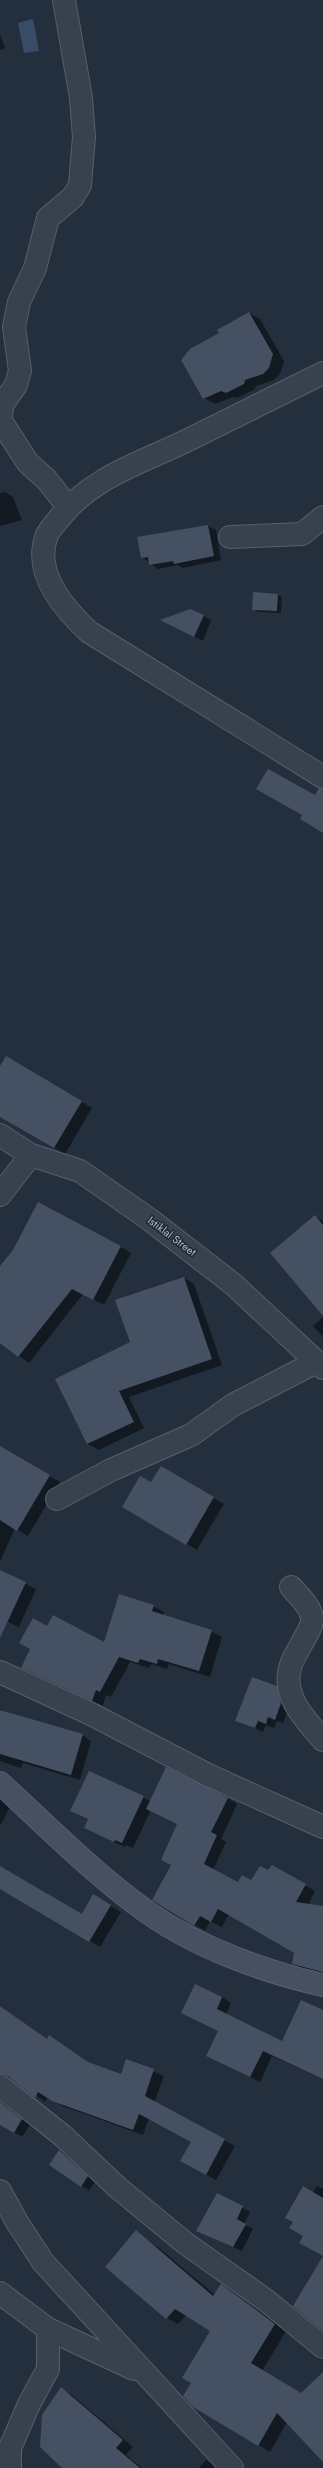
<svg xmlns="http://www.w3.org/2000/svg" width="323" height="2468" font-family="Jost,sans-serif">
<rect width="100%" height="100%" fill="#242f3e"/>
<path fill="#394c67" d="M33 19 39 51 24 53 18 23Z"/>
<path fill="#0007" d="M0 34 5 48 0 50Z
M249 313 260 319 284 361 280 374 274 380 256 386 255 389 237 398 233 397 215 404 204 398 221 334Z
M5 492 13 497 22 520 0 526V493Z
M208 526 216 530 221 560 183 568 178 565 158 569 142 557Z
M278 595 282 597 281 613 258 612 254 609Z
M203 616 211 620 203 641 170 624Z
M6 1058 92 1108 65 1154 0 1116V1068Z
M315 1216 323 1221V1314Z
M121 1247 131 1253 104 1305 83 1294 29 1363 0 1342V1267Z
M184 1278 194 1284 222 1365 129 1397 144 1428 99 1450 88 1444 56 1379 131 1342Z
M323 1317V1337L313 1326Z
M0 1447 60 1482 28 1536 15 1528 0 1562Z
M161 1468 224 1504 197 1550 123 1507 151 1484Z
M0 1571 36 1589 19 1627 0 1618Z
M153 1606 164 1612 163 1616 211 1631 222 1637 210 1677 169 1664 167 1669 151 1664 149 1668 130 1662 111 1697 106 1695 103 1706 22 1668 48 1627 105 1643Z
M276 1687 285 1692 289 1708 283 1723 277 1721 274 1728 266 1725 263 1732 237 1720Z
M0 1709 12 1715 82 1735 91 1741 80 1780 23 1763 21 1768 0 1761Z
M89 1772 151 1801 227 1798 237 1804 221 1839 226 1842 213 1870 238 1883 252 1881 268 1872 272 1866 315 1891 308 1905 323 1907V1975L304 1970 293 1964 295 1952 229 1914 222 1927 210 1921 205 1931 154 1900 172 1865 162 1860 178 1824 151 1810 133 1848 126 1845 125 1847 85 1828 89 1820 72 1811Z
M0 1798 10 1807 0 1826Z
M0 1867 82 1915 94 1896 121 1912 100 1947 0 1888Z
M222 1997 231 2003 226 2015 283 2043 323 2011V2079L272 2056 260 2082 217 2061 219 2031 183 2013Z
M0 2006 48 2040 91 2064 122 2075 127 2061 164 2076 154 2103 235 2146 216 2180 191 2166 192 2141 149 2118 143 2135 63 2106 48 2097 45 2102 14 2080 1 2074Z
M0 2100 30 2125 22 2137 0 2124Z
M60 2151 95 2182 89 2190 81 2186Z
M317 2186 323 2189V2255L304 2236 313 2193Z
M217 2194 250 2212 244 2224 253 2229 242 2251 206 2235Z
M135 2233 159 2248 215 2295 221 2285 286 2331 262 2371 301 2394 323 2374V2460L287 2422 270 2452 194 2406 192 2383 211 2330 186 2315 178 2324 167 2318Z
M61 2388 72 2395 133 2447 126 2455 142 2468H63Z
M206 2460 216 2466 218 2468H199Z"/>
<path fill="#455162" d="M249 312 273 354 269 368 263 374 245 380 244 384 226 393 221 391 203 399 181 360 190 349 219 333 217 330Z
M208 525 214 556 174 564 173 561 149 565 148 557 141 558 137 537Z
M253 592 278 594 277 611 252 610Z
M190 609 204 615 194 637 160 620Z
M268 769 315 795 319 788 323 789V833L300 819 302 815 256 789Z
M6 1056 82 1101 54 1148 0 1117V1066Z
M38 1202 121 1246 93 1300 72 1289 18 1357 0 1343V1266L13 1250Z
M315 1215 323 1225V1316L270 1253Z
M184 1277 212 1359 119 1391 134 1422 87 1444 55 1379 130 1342 115 1300Z
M0 1446 50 1475 17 1531 0 1520Z
M161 1466 214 1497 186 1545 122 1507 140 1476 151 1482Z
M0 1570 26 1582 0 1638Z
M119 1594 154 1605 152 1611 212 1630 199 1671 158 1659 157 1664 140 1659 138 1663 119 1657 100 1692 96 1690 92 1701 21 1668 30 1649 19 1643 33 1618 47 1626 53 1615 104 1642Z
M252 1677 277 1686 281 1703 275 1720 268 1717 266 1724 258 1721 255 1728 235 1721Z
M0 1710 83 1734 71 1775 0 1754Z
M166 1767 228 1798 211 1832 217 1835 204 1864 238 1882 242 1875 251 1880 260 1866 268 1870 272 1865 306 1884 296 1902 323 1906V1972L292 1964 294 1953 218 1909 211 1922 200 1916 194 1926 152 1900 171 1865 161 1860 177 1824 146 1809Z
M89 1771 144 1796 122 1843 115 1840 114 1842 84 1828 88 1819 70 1811Z
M0 1866 82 1914 93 1894 111 1905 89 1942 0 1889Z
M195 1984 222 1997 217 2009 282 2041 301 2000 323 2010V2079L263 2051 250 2077 206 2056 218 2031 181 2013Z
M0 2006 47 2039 49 2035 88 2062 121 2074 126 2059 154 2069 145 2096 225 2139 206 2175 180 2161 191 2142 139 2114 133 2130 52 2101 38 2092 35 2098 8 2076 0 2074Z
M0 2102 22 2119 14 2133 0 2125Z
M59 2150 88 2176 81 2187 49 2165Z
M303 2186 323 2198V2256L299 2243 303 2236 289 2228 293 2222 285 2218Z
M217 2193 243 2206 237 2219 246 2224 233 2247 196 2231Z
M136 2230 213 2296 221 2284 275 2324 251 2363 301 2393 323 2372V2462L277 2413 258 2446 193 2407 183 2396 191 2383 182 2378 210 2331 175 2309 166 2319 105 2267Z
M323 2256V2331L293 2306Z
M61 2387 123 2440 116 2448 140 2468H62L40 2447 42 2415Z"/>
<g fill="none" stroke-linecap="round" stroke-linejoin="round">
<defs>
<path id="street" d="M64 0 81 98 84 137 80 185 73 197 48 218 35 268 19 302 14 327 20 371 16 385 2 405 1 421 28 463 47 480 68 507
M323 373C279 395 234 417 190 439 144 462 90 477 58 520 54 525 49 530 47 535 32 573 64 609 89 632L323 777
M230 537 302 534 323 517
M0 1135 31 1155 80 1171 149 1219 233 1284 323 1368
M0 1195 31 1155
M57 1499 111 1470 191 1435 233 1405 316 1362
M291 1587C299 1596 310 1606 312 1617 313 1626 306 1635 302 1643 298 1651 292 1659 290 1668 282 1697 306 1720 323 1740
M0 1672 91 1714 208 1775 323 1827
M0 2086 63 2136 117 2187 185 2243 267 2301 323 2347
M0 2191 17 2222 43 2262 232 2468
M0 2293 48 2329 134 2369
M10 2468V2448L29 2404 48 2369V2329"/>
<path id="secondary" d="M0 1783C49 1828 96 1876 150 1914 199 1948 265 1972 323 1985"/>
</defs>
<use href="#street" stroke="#565f6c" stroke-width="24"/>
<use href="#secondary" stroke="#565f6c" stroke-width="24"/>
<use href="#street" stroke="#38414e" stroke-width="22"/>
<use href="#secondary" stroke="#465061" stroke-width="22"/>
</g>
<g text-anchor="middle" stroke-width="3" stroke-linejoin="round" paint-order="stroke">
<g font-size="11" fill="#b4bcc9" stroke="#1d2633">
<text transform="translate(172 1236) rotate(37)" y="4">Istiklal Street</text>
</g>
</g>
</svg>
